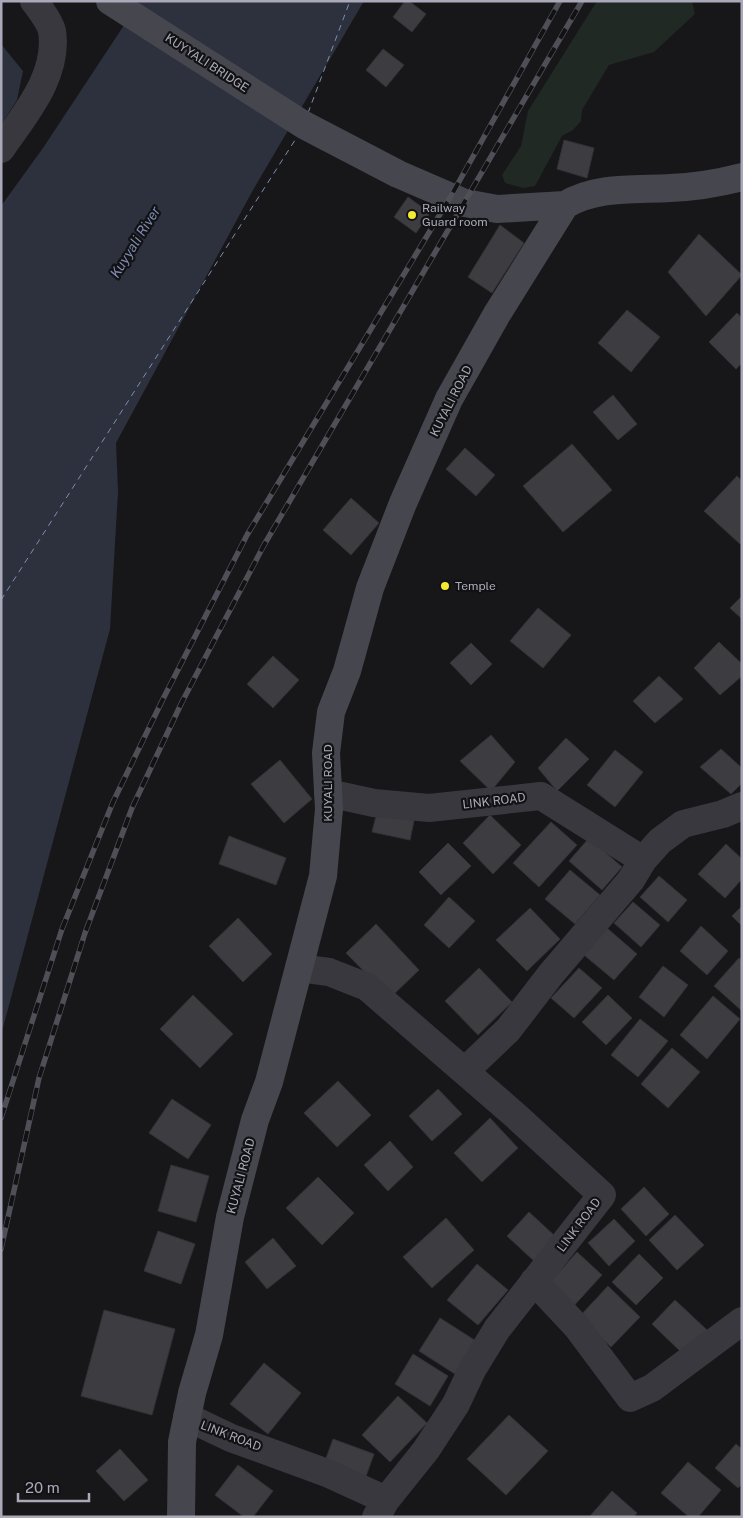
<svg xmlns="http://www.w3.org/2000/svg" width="743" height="1518" font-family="'Public Sans',sans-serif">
<rect width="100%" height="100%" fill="#171719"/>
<path fill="#212924" d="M597 1H692L695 14 654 52 609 65 582 110 581 121 573 130 562 136 535 186 523 188 505 183 502 175 521 146 528 111Z"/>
<path fill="#2d313d" d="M140 1H364L253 190 116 443 118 492 110 629 1 1035V206L43 148Z
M1 44 23 71 17 100 1 125Z"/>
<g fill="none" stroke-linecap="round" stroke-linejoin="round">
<path stroke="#7f8db4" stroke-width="1" stroke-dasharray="6 5" stroke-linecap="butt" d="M308 113 350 1
M1 600 297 137"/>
</g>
<path fill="#3d3c41" stroke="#323135" d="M405 1H409L426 14 412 32 393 17Z
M383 49 404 65 386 87 366 70Z
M564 140 594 148 587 178 557 169Z
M408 197 430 213 416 233 394 217Z
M500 225 524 243 492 293 468 277Z
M699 234 742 275 706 316 668 272Z
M627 310 660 337 631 372 598 343Z
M737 313 742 318V363L736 369 709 342Z
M613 395 637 424 618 440 593 412Z
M572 444 612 490 563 532 523 486Z
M465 448 495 475 476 496 446 469Z
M737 476 742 481V542L740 544 704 511Z
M351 498 379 523 351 555 323 530Z
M742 596V619L730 608Z
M538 608 571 635 543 668 510 641Z
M719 642 742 664V676L720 695 694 668Z
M471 643 492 664 471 685 450 663Z
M273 656 299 680 273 708 247 684Z
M659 676 683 699 655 723 633 701Z
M491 735 515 762 491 791 460 761Z
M566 738 589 759 557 791 538 768Z
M721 749 742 768V783L731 794 700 767Z
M615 750 643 772 615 807 587 785Z
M280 760 312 799 284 823 251 784Z
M378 808 415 816 410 840 372 832Z
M490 815 521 845 493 874 463 843Z
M551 822 577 845 539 887 513 863Z
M229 836 286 858 276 885 219 864Z
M589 838 622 867 602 890 569 861Z
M448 843 471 866 441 895 419 872Z
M726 844 742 859V879L725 898 698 874Z
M570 870 600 895 575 924 545 899Z
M659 876 687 900 668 922 640 897Z
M449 897 475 921 449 948 424 925Z
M633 902 660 925 641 947 614 923Z
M742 906V926L732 916Z
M530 908 560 939 527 971 496 940Z
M238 918 272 954 243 982 209 946Z
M376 924 419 970 390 998 346 953Z
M701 926 728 951 707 975 680 951Z
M607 928 637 954 614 980 584 955Z
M739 958 742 960V1011L714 986Z
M663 966 688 985 664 1017 639 997Z
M479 968 512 1002 478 1035 445 1001Z
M579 968 602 988 574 1018 551 998Z
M193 995 233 1034 200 1068 160 1029Z
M608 995 632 1018 606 1045 582 1022Z
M713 996 740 1019 707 1059 680 1035Z
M640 1019 668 1041 638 1077 611 1055Z
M672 1048 700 1072 668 1108 641 1084Z
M338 1081 371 1115 337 1147 304 1113Z
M438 1089 462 1114 432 1141 409 1116Z
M172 1099 211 1125 188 1159 149 1133Z
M490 1118 518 1148 482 1182 454 1153Z
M390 1141 413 1167 388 1191 364 1165Z
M171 1165 209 1176 196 1222 158 1211Z
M318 1177 354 1213 322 1245 286 1208Z
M644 1187 669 1214 646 1236 621 1209Z
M529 1212 556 1237 534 1261 507 1236Z
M675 1215 704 1245 677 1270 649 1240Z
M446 1218 474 1250 432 1288 403 1257Z
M614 1219 635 1241 609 1266 588 1243Z
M158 1231 195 1244 181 1284 144 1271Z
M273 1238 296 1266 267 1289 245 1262Z
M577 1252 602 1275 570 1310 545 1288Z
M639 1254 663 1278 636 1305 612 1282Z
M477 1264 508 1290 478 1325 447 1300Z
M608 1286 640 1317 611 1347 579 1317Z
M675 1300 707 1330 683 1354 652 1324Z
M104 1310 175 1329 152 1415 81 1396Z
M440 1318 476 1341 455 1374 419 1351Z
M413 1354 448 1376 430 1406 395 1384Z
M264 1363 301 1393 268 1434 230 1404Z
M398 1396 427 1423 390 1462 362 1435Z
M509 1415 548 1451 506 1495 467 1459Z
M333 1439 374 1454 366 1476 325 1461Z
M736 1444 742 1449V1484L738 1488 715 1468Z
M120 1449 148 1480 124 1501 96 1471Z
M688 1462 721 1490 698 1517H689L661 1493Z
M238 1465 273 1491 253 1517H244L215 1495Z
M612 1491 637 1513 634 1517 590 1516Z"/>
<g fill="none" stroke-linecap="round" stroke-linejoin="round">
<path stroke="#39383e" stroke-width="28" d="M1 149C24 115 59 76 52 31 50 22 40 9 34 1
M328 793 374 803 429 808 541 796 643 860
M299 968 329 972 367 987 516 1116 602 1195 497 1329 472 1370 456 1404 426 1450 386 1500
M465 1071 508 1030 551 974 631 880 643 860 660 841 683 824 723 814 742 806
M534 1281 577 1327 630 1398 652 1388 742 1321
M187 1417 231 1438 327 1473 386 1500 376 1517"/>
<path stroke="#46464e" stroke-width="28" d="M110 1 304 125 398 174 465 203 497 209 565 205
M181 1517 182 1442 192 1393 209 1335 230 1217 255 1120 269 1082 323 876 329 809 326 753 331 712 347 671 370 588 403 503 449 399 497 314 565 205C597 186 634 190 670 188 694 187 719 183 742 177"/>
<defs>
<path id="rail" d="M1 1118 62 929 113 802 163 699 247 535 451 196 560 1
M1 1249 39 1078 85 933 132 808 182 702 264 545 582 1"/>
</defs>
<use href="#rail" stroke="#4f4f57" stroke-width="5.5"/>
<use href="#rail" stroke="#121214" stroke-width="4" stroke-dasharray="11" stroke-linecap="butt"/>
</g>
<g fill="#f4ea33" stroke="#121214" stroke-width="2">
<circle cx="412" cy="215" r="5"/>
<circle cx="445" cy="586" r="5"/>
</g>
<g text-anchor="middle" stroke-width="4.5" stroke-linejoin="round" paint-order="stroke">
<g font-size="12" fill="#a9a9b9" stroke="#121214">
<text transform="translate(207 63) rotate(33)" y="4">KUYYALI BRIDGE</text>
<text transform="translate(451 401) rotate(-63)" y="4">KUYALI ROAD</text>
<text transform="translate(328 783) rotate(-90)" y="4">KUYALI ROAD</text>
<text transform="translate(494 801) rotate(-7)" y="4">LINK ROAD</text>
<text transform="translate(241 1176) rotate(-75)" y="4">KUYALI ROAD</text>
<text transform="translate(579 1225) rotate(-53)" y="4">LINK ROAD</text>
<text transform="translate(231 1436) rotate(21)" y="4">LINK ROAD</text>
</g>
<g font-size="12" fill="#a9a9b9" stroke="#121214" text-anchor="start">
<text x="422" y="212">Railway<tspan x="422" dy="14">Guard room</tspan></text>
<text x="455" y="590">Temple</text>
</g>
<g font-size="14" font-style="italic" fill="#7f8db4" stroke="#121214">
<text transform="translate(135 242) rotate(-58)" y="5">Kuyyali River</text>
</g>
</g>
<rect width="743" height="1518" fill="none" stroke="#a9a9b9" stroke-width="5"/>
<path d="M18 1493v8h71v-8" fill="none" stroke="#a9a9b9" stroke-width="2.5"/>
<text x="25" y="1493" font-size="15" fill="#a9a9b9" stroke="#121214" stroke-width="4" paint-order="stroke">20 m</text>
</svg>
